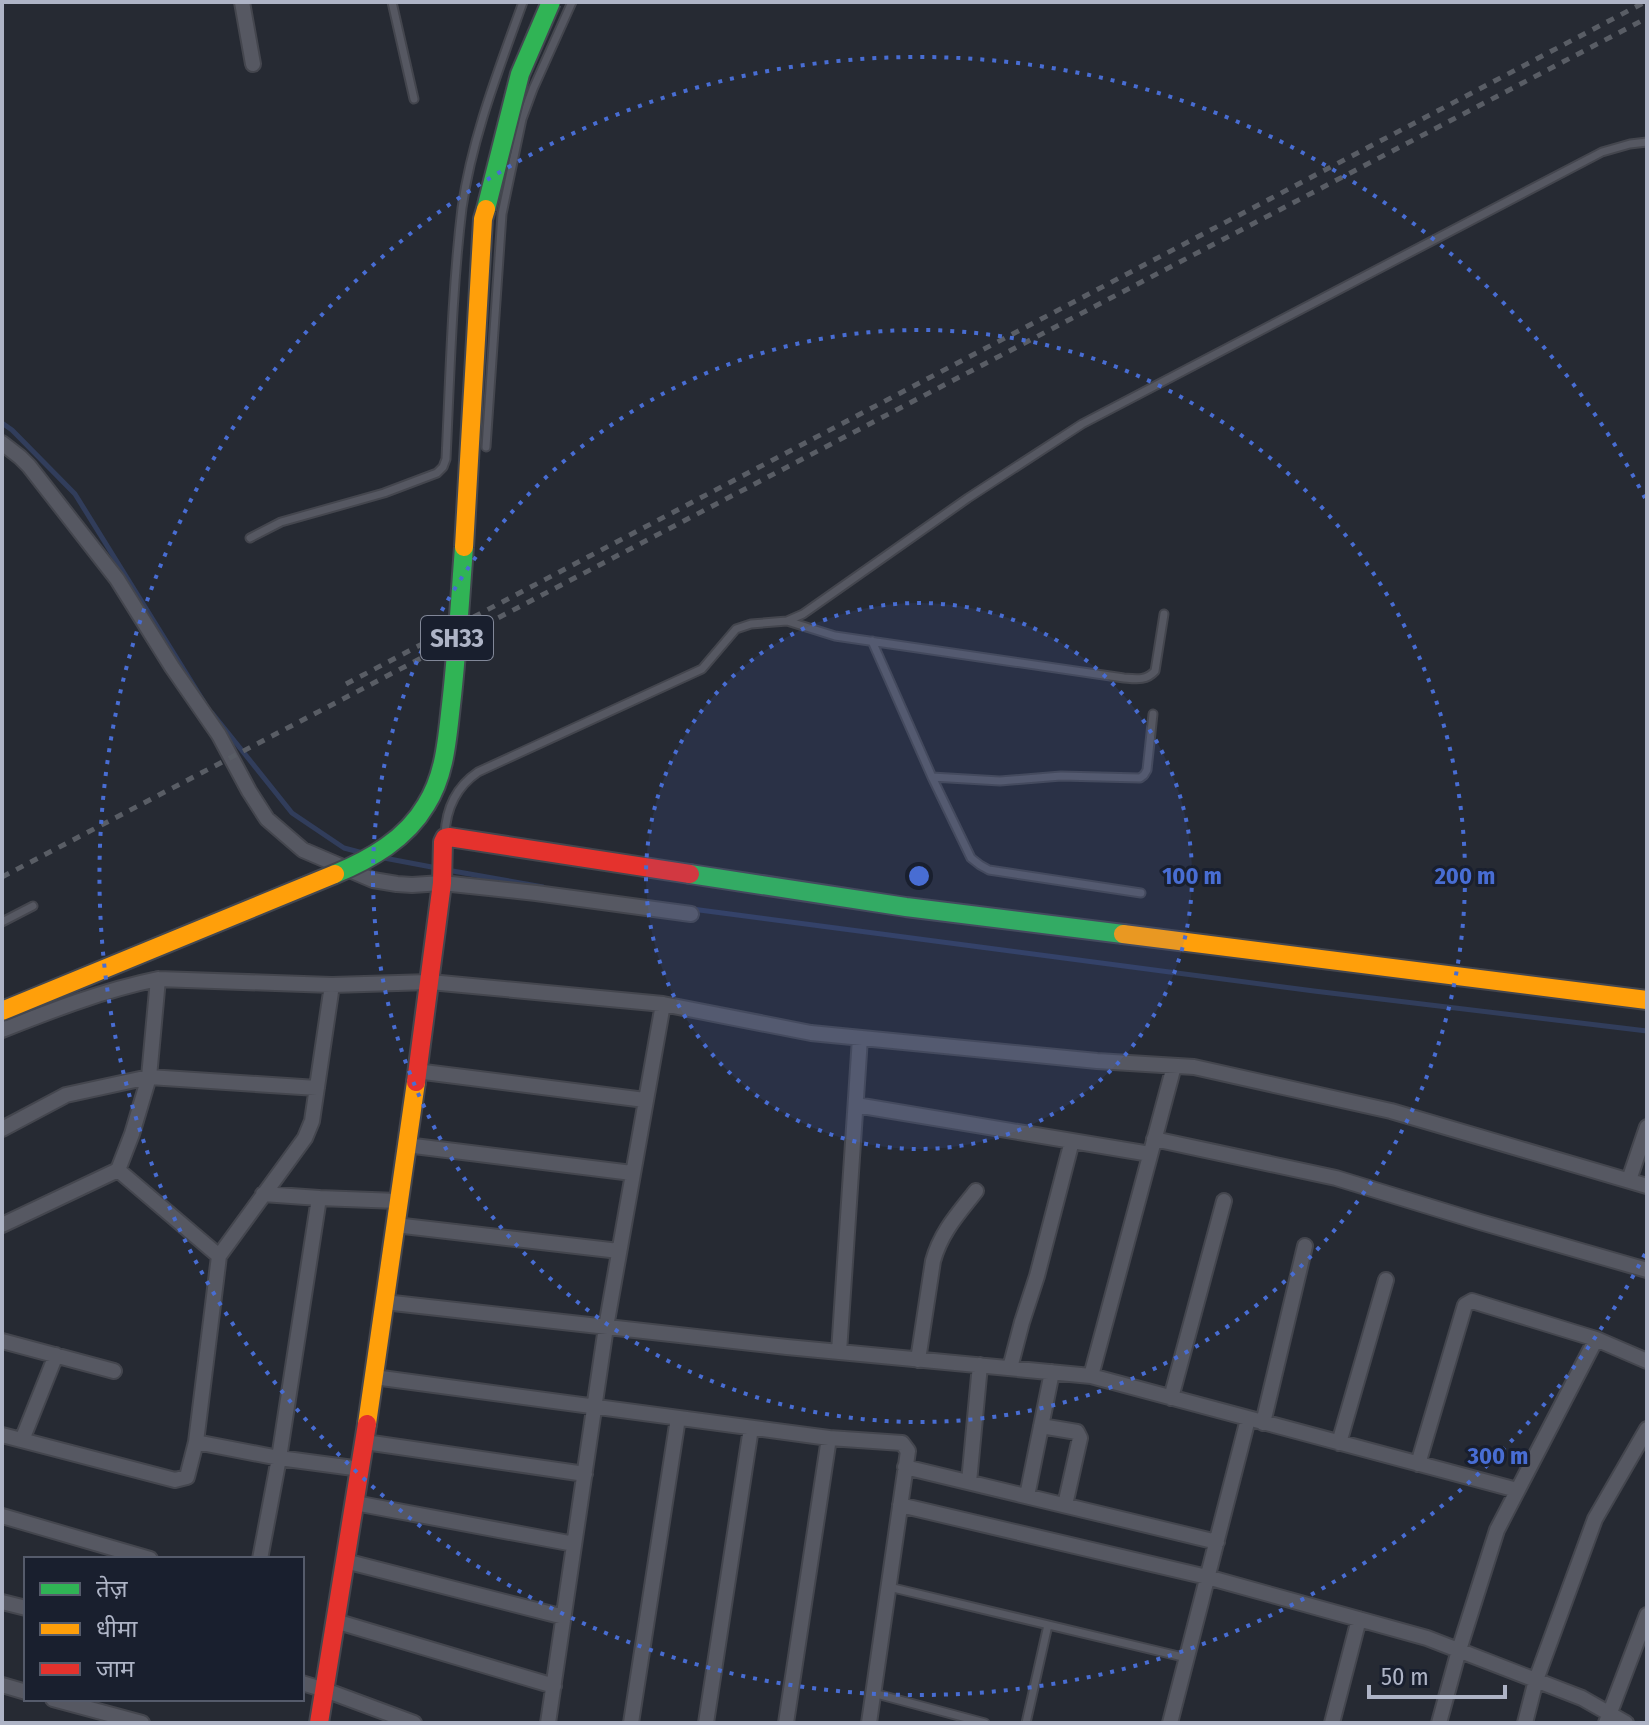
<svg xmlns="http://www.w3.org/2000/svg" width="1649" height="1725" font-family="'Fira Sans Condensed','Noto Sans Devanagari',sans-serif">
<rect width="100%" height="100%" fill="#262a33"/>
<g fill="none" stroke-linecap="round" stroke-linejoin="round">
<path stroke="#313d5b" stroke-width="5" d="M2 423 12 430 75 494 204 702
M212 713 292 813 344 848 363 853
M384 858 437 868
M447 870 543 887
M692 909 1314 991 1647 1031"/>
<defs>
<path id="lane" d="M392 2 414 99
M486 447 502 214 522 119 533 89 572 2
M250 538 281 522 384 493 437 473 443 467 446 459C450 376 452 291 462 208 472 137 499 69 523 2
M787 621 835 636 1124 678C1136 679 1146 681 1155 671L1164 614
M872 641 932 777 971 858 980 865 989 870 1141 893
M932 777 1000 781 1061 776 1140 778 1144 775 1147 770 1153 714
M445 835C446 809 456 787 478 772L702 669 736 629 751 624 787 621 803 614 968 498 1082 424 1602 152 1630 144 1647 142
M2 922 33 906
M889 1587 1187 1658
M873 1693 985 1723
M1026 1723 1048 1625"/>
<path id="street" d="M242 2 253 64
M2 443 20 457 29 466 117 579 172 667 219 735 249 791 267 819 303 850 373 880 397 884 412 885 442 883 536 893 691 914
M2 1030C53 1010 104 990 158 979L332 985 430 982 663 1004 811 1033 1097 1061 1194 1067 1391 1111 1647 1186
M416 1071 645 1100
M856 1105 1150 1154
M2 1129 66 1095 149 1077 317 1088
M1154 1139 1336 1178 1480 1222 1647 1270
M406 1145 632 1173
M118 1170 219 1256
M1629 1180 1647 1127
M319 1198 398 1201
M2 1225 118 1170 132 1134 149 1077 158 979
M395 1225 619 1251
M384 1302 787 1347 1091 1376 1517 1490
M2 1341 114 1371
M839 1352 860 1038
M918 1360 933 1261C941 1232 958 1214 976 1191
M1010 1368 1022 1322 1037 1276 1072 1141
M1091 1376 1174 1066
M374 1377 829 1438 902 1443 908 1451 869 1723
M1171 1398 1224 1201
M1263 1423 1305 1246
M1041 1426 1077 1432 1080 1438 1065 1505
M2 1435 175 1480 187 1477 196 1442 219 1256 305 1138 312 1121 332 985
M22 1440 56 1355
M196 1442 279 1458 361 1469
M365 1442 585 1474
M1339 1443 1386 1280
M1418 1464 1465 1305 1472 1301 1596 1339 1647 1361
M905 1467 1217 1542
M969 1482 980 1365
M1027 1496 1052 1372
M355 1503 574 1544
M900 1505 1207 1577 1427 1638 1582 1698 1626 1723
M2 1516 150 1559
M260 1559 279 1458 319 1198 263 1194
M345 1561 564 1617
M2 1602 26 1608
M335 1621 554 1686
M302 1683 325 1690 414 1723
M2 1685 26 1692
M53 1699 142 1723
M548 1723 606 1327 663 1004
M631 1723 678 1418
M706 1723 751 1428
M786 1723 829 1438
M1170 1723 1248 1419
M1332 1723 1359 1619
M1439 1723 1459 1650 1497 1530 1596 1339
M1525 1723 1536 1680 1595 1519 1647 1429
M1606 1723 1647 1615"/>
<path id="fast" d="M690 874 906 907 1123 934"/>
<path id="slow" d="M1123 934 1647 1000
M367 1424 416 1082"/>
<path id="jam" d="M416 1082 442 883 443 842 445 838 449 837 690 874
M319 1723 367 1424"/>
</defs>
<use href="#lane" stroke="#44464e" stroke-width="11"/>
<use href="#street" stroke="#44464e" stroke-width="18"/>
<use href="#fast" stroke="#44464e" stroke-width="22"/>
<use href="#slow" stroke="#44464e" stroke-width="22"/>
<use href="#jam" stroke="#44464e" stroke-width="22"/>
<use href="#lane" stroke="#565862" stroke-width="7"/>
<use href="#street" stroke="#565862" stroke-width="14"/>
<use href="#fast" stroke="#30b455" stroke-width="18"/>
<use href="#slow" stroke="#ff9f0a" stroke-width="18"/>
<use href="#jam" stroke="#e5322d" stroke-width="18"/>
<path stroke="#595d65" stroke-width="5" stroke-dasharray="8 8" stroke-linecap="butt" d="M346 684 1645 2
M2 877 1647 18"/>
<defs>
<path id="fast-bridge" d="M486 209 520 74 551 2
M335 874C371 859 406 839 426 805 445 775 447 740 451 705 457 653 460 600 464 547"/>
<path id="slow-bridge" d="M464 547 483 219 486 209
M2 1011 335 874"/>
</defs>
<use href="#fast-bridge" stroke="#434750" stroke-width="22" stroke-linecap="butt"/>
<use href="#slow-bridge" stroke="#434750" stroke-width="22" stroke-linecap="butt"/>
<use href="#fast-bridge" stroke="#30b455" stroke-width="18"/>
<use href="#slow-bridge" stroke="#ff9f0a" stroke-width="18"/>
</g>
<circle cx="919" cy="876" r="273" fill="#486dd3" fill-opacity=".12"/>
<g fill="none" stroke="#486dd3" stroke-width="4" stroke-dasharray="4 8">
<circle cx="919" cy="876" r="273"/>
<circle cx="919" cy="876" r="546"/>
<path d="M1645 1254A819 819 0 1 1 1645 498"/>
</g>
<g text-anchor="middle" stroke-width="6" stroke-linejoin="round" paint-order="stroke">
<rect fill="#191f2e" stroke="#818798" stroke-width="2" x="421" y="616" width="72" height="44" rx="6"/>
<g font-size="26" font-weight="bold" fill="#aeb4c6">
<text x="457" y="647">SH33</text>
</g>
</g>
<circle cx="919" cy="876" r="12" fill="#486dd3" stroke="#191f2e" stroke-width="4"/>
<g font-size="24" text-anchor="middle" font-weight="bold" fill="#486dd3" stroke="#191f2e" stroke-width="6" stroke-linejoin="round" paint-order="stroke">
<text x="1192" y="884">100 m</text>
<text x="1465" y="884">200 m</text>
<text x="1498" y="1464">300 m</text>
</g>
<rect width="1649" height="1725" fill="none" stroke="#aeb4c6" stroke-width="8"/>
<rect x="24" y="1557" width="280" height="144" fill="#191f2e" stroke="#555b6b" stroke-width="2"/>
<rect x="40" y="1583" width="40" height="12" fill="#30b455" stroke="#555b6b" stroke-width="2"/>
<text x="96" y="1597" font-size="24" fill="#aeb4c6">तेज़</text>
<rect x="40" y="1623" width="40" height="12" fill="#ff9f0a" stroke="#555b6b" stroke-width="2"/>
<text x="96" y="1637" font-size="24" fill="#aeb4c6">धीमा</text>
<rect x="40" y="1663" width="40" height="12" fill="#e5322d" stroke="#555b6b" stroke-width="2"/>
<text x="96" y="1677" font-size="24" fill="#aeb4c6">जाम</text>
<path d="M1369 1685v12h136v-12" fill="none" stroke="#aeb4c6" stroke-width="4"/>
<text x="1381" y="1685" font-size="24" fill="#aeb4c6" stroke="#191f2e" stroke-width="6" paint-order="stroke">50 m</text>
</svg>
